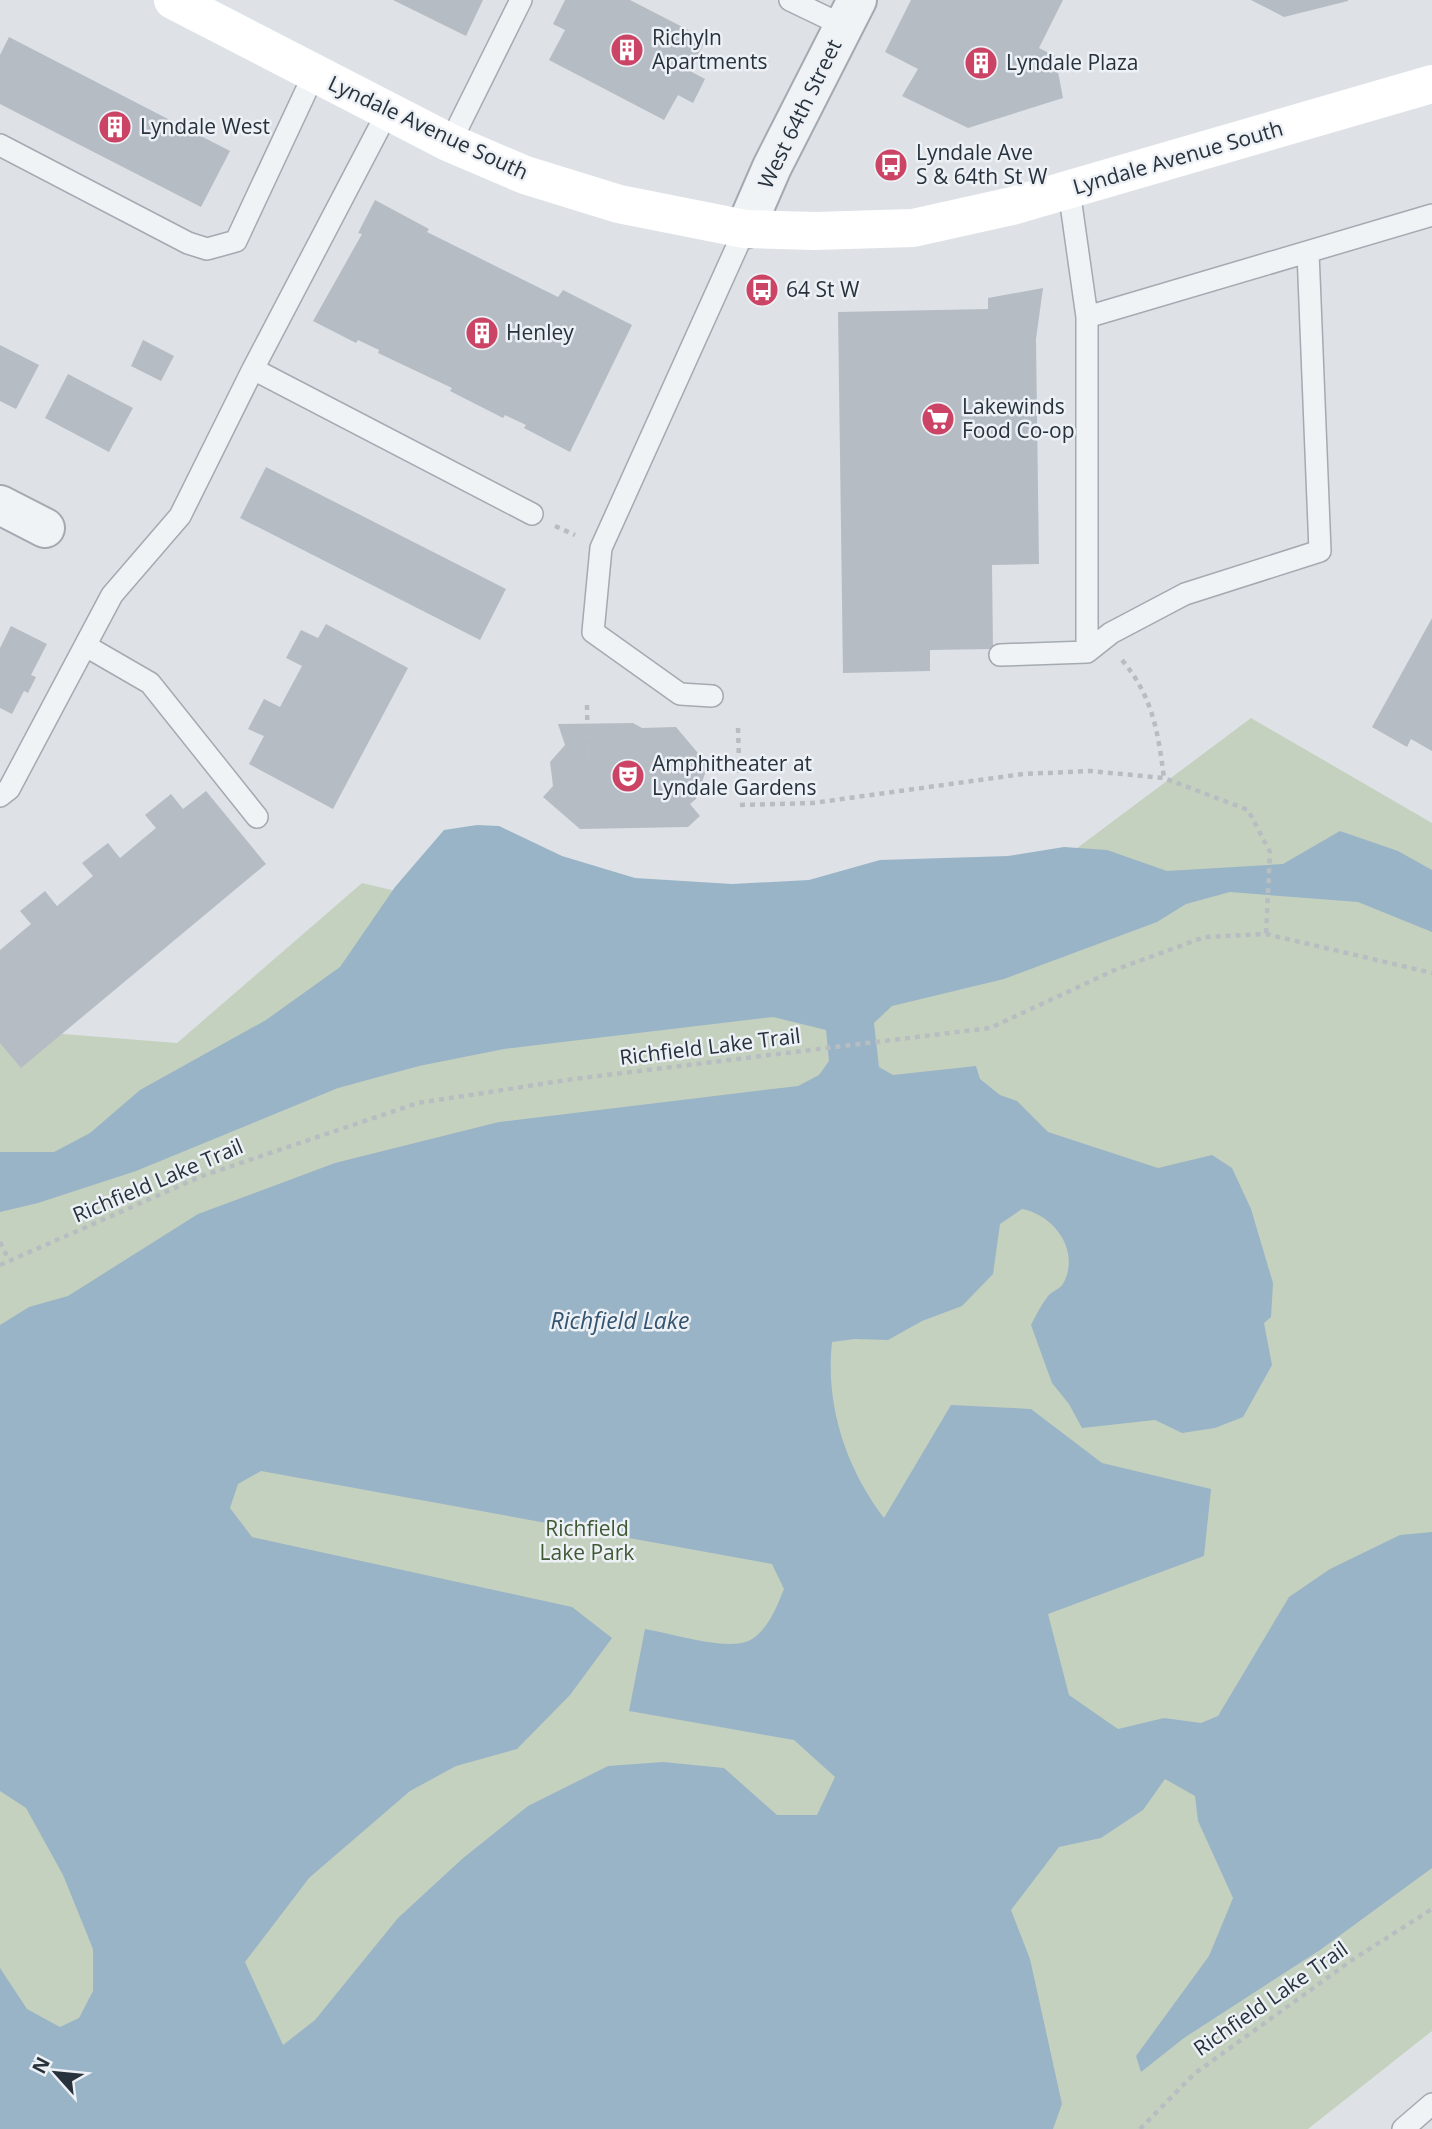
<svg xmlns="http://www.w3.org/2000/svg" width="1432" height="2129" font-family="'Open Sans',sans-serif">
<rect width="100%" height="100%" fill="#dee2e7"/>
<path fill="#c5d1bf" d="M1251 718 1432 823V2031L1308 2129H0V1029L177 1043 362 883 870 1003Z"/>
<path fill="#99b4c7" fill-rule="evenodd" d="M477 825 499 826 562 856 635 878 732 884 809 880 880 860 1008 856 1064 847 1107 850 1167 871 1283 864 1340 831 1398 851 1432 870V932L1358 902 1230 892 1186 904 1157 922 1004 979 892 1006 874 1023 879 1067 893 1075 976 1066 980 1079 1000 1095 1017 1101 1048 1132 1158 1168 1212 1155 1232 1168 1251 1209 1273 1283 1271 1317 1264 1323 1272 1365 1243 1417 1215 1428 1182 1433 1155 1420 1082 1428 1069 1404 1052 1383 1031 1325C1036 1315 1041 1305 1048 1296 1052 1291 1061 1289 1064 1282 1080 1250 1054 1215 1022 1209L1000 1224 993 1274 962 1306 922 1321 888 1340 855 1339 832 1342C825 1405 846 1468 884 1518L951 1405 1031 1409 1102 1463 1211 1489 1204 1556 1048 1614 1069 1695 1118 1729 1164 1718 1201 1723 1218 1716 1289 1597 1330 1569 1400 1535 1432 1532V1868L1320 1950 1184 2038 1141 2072 1136 2056 1209 1956 1233 1898 1198 1821 1195 1796 1165 1779 1143 1810 1101 1838 1059 1847 1011 1910 1030 1959 1062 2104 1053 2129H0V1968L27 2009 60 2027 79 2018 93 1991V1949L63 1875 26 1808 0 1791V1325L29 1307 68 1296 198 1214 335 1163 499 1122 798 1086 819 1075 829 1061 826 1030 773 1017 504 1049 419 1066 338 1088 136 1171 38 1203 0 1212V1152H54L90 1133 140 1090 266 1020 340 967 395 887 444 830ZM261 1471 772 1564 784 1589C777 1606 769 1628 752 1639 732 1653 670 1633 645 1629L629 1711 794 1740 835 1777 817 1815H777L724 1768 663 1762 608 1766 528 1806 462 1859 398 1918 315 2020 283 2045 245 1962 309 1878 410 1791 456 1766 517 1749 570 1695 612 1638 572 1607 252 1537 230 1508 238 1484Z"/>
<path fill="#b5bcc4" d="M393 0H483L466 36Z
M565 0H630L706 39 690 71 705 79 693 103 678 95 664 120 549 60 565 30 553 24Z
M911 0H1063L1039 48 1055 56 1063 98 968 128 902 96 918 69 885 52Z
M1251 0H1348V1L1284 17Z
M9 37 230 151 201 207 0 104V55Z
M375 200 429 229 427 232 558 297 563 290 632 325 570 452 524 428 526 425 505 415 503 418 450 391 452 388 378 353 379 350 358 340 356 343 313 321 362 234 358 233Z
M1043 288 1036 339 1039 564 992 565 993 649 930 650V671L843 673 838 312 988 309V298Z
M143 340 174 356 161 381 131 366Z
M0 345 39 365 16 409 0 401Z
M68 374 133 408 109 452 45 418Z
M266 467 506 589 480 640 240 518Z
M1432 618V751L1411 739 1407 747 1372 727Z
M326 624 408 668 333 809 249 764 264 736 248 729 264 699 280 707 302 666 286 658 301 630 318 638Z
M11 626 47 644 31 675 36 677 28 693 24 691 12 714 0 708V648Z
M633 723 642 728 676 727 708 765 696 799 690 804 700 816 688 827 580 829 543 797 553 786 550 762 565 745 558 724Z
M206 791 266 864 21 1068 0 1043V950L31 924 20 911 45 891 57 906 93 876 82 863 108 843 120 858 156 828 145 815 171 794 183 809Z"/>
<g fill="none" stroke-linecap="round" stroke-linejoin="round">
<defs>
<path id="service" d="M790 0 844 26
M450 143 521 0
M0 145 188 243 207 249 236 241 314 74
M1069 190 1087 317V652
M1087 317 1432 215
M253 369 388 111
M86 646 150 683 257 817
M1000 655 1087 652 1111 633 1185 594 1320 551 1308 252
M712 696 680 694 593 632 601 548 745 229
M0 796 9 789 112 595 180 516 253 369 532 514
M1403 2129 1432 2104"/>
<path id="minor" d="M745 229 772 167 857 0
M0 505 45 528"/>
</defs>
<use href="#service" stroke="#a3aab1" stroke-width="24"/>
<use href="#minor" stroke="#a3aab1" stroke-width="42"/>
<path stroke="#b8bdc2" stroke-width="4.5" stroke-dasharray="5 5" stroke-linecap="butt" d="M555 526 575 535
M1122 660C1153 697 1158 732 1164 778
M587 705 588 763
M738 728 740 796
M667 777 697 751
M740 805 813 803 1023 774 1090 771 1164 778 1248 810 1270 852 1266 934
M0 1242 9 1260
M0 1265 202 1176 418 1103 574 1079 990 1028 1117 969 1205 937 1266 934 1432 973
M1140 2129 1194 2074 1352 1960 1432 1909"/>
<use href="#service" stroke="#f0f3f6" stroke-width="21"/>
<use href="#minor" stroke="#f0f3f6" stroke-width="38"/>
<path stroke="#fff" stroke-width="38" d="M173 0 450 143 525 175 619 204 745 229 815 231 913 228 1012 206 1432 84"/>
</g>
<defs>
<symbol id="building-disc" viewBox="-11 -11 22 22"><circle r="9.5" fill="#cb4466" stroke="#edf1f5"/><path d="M-4-6H4V6H1V3H-1V6H-4ZM-2.5-4.3h1.7v1.8h-1.7ZM.8-4.3h1.7v1.8H.8ZM-2.5-1h1.7V.8h-1.7ZM.8-1h1.7V.8H.8Z" fill="#fff"/></symbol>
<symbol id="bus-disc" viewBox="-11 -11 22 22"><circle r="9.5" fill="#cb4466" stroke="#edf1f5"/><path d="M-5-6H5V4H4V6H2V4H-2V6H-4V4H-5ZM-3.5-4V0h7V-4ZM-3.5 1.2v1.5H-2V1.2ZM2 1.2v1.5H3.5V1.2Z" fill="#fff"/></symbol>
<symbol id="supermarket-disc" viewBox="-11 -11 22 22"><circle r="9.5" fill="#cb4466" stroke="#edf1f5"/><path d="M-6-5.5h2.5l.6 2H6L4.5 2H-2.5L-4.4-4H-6ZM-1.5 3.2a1.3 1.3 0 1 0 .1 0ZM3 3.2a1.3 1.3 0 1 0 .1 0Z" fill="#fff"/></symbol>
<symbol id="theatre-disc" viewBox="-11 -11 22 22"><circle r="9.5" fill="#cb4466" stroke="#edf1f5"/><path d="M-5-5.5Q0-4 5-5.5V0Q5 5 0 6Q-5 5-5 0ZM-3.3-2.5H-1v1.5H-3.3ZM1-2.5H3.3v1.5H1ZM-2.8 1Q0 5.5 2.8 1Z" fill="#fff"/></symbol>
</defs>
<g fill-rule="evenodd">
<use href="#building-disc" x="608" y="31" width="38" height="38"/>
<use href="#building-disc" x="962" y="44" width="38" height="38"/>
<use href="#building-disc" x="96" y="108" width="38" height="38"/>
<use href="#bus-disc" x="872" y="146" width="38" height="38"/>
<use href="#bus-disc" x="743" y="271" width="38" height="38"/>
<use href="#building-disc" x="463" y="314" width="38" height="38"/>
<use href="#supermarket-disc" x="919" y="400" width="38" height="38"/>
<use href="#theatre-disc" x="609" y="757" width="38" height="38"/>
</g>
<g text-anchor="middle" stroke-width="5" stroke-linejoin="round" paint-order="stroke">
<g font-size="21" fill="#27323d" stroke="#edf1f5" text-anchor="start">
<text x="652" y="45">Richyln<tspan x="652" dy="24">Apartments</tspan></text>
<text x="1006" y="70">Lyndale Plaza</text>
<text x="140" y="134">Lyndale West</text>
<text x="916" y="160">Lyndale Ave<tspan x="916" dy="24">S &amp; 64th St W</tspan></text>
<text x="786" y="297">64 St W</text>
<text x="506" y="340">Henley</text>
<text x="962" y="414">Lakewinds<tspan x="962" dy="24">Food Co-op</tspan></text>
<text x="652" y="771">Amphitheater at<tspan x="652" dy="24">Lyndale Gardens</tspan></text>
</g>
<g font-size="21" fill="#27323d" stroke="#edf1f5">
<text transform="translate(800 114) rotate(-64)" y="7">West 64th Street</text>
<text transform="translate(428 128) rotate(25)" y="7">Lyndale Avenue South</text>
<text transform="translate(1178 158) rotate(-16)" y="7">Lyndale Avenue South</text>
<text transform="translate(710 1047) rotate(-7)" y="7">Richfield Lake Trail</text>
<text transform="translate(158 1181) rotate(-23)" y="7">Richfield Lake Trail</text>
<text transform="translate(1271 1999) rotate(-35)" y="7">Richfield Lake Trail</text>
</g>
<g font-size="21" fill="#3f5935" stroke="#edf1f5">
<text x="587" y="1536">Richfield<tspan x="587" dy="24">Lake Park</tspan></text>
</g>
<g font-size="23" font-style="italic" fill="#335470" stroke="#edf1f5">
<text x="620" y="1329">Richfield Lake</text>
</g>
</g>
<g transform="translate(56 2073) rotate(297)" stroke="#edf1f5" stroke-width="5" paint-order="stroke">
<path d="M0-5L12 26L0 18L-12 26Z" fill="#27323d"/>
<text y="-10" font-size="19" font-weight="bold" text-anchor="middle" fill="#27323d">N</text>
</g>
</svg>
